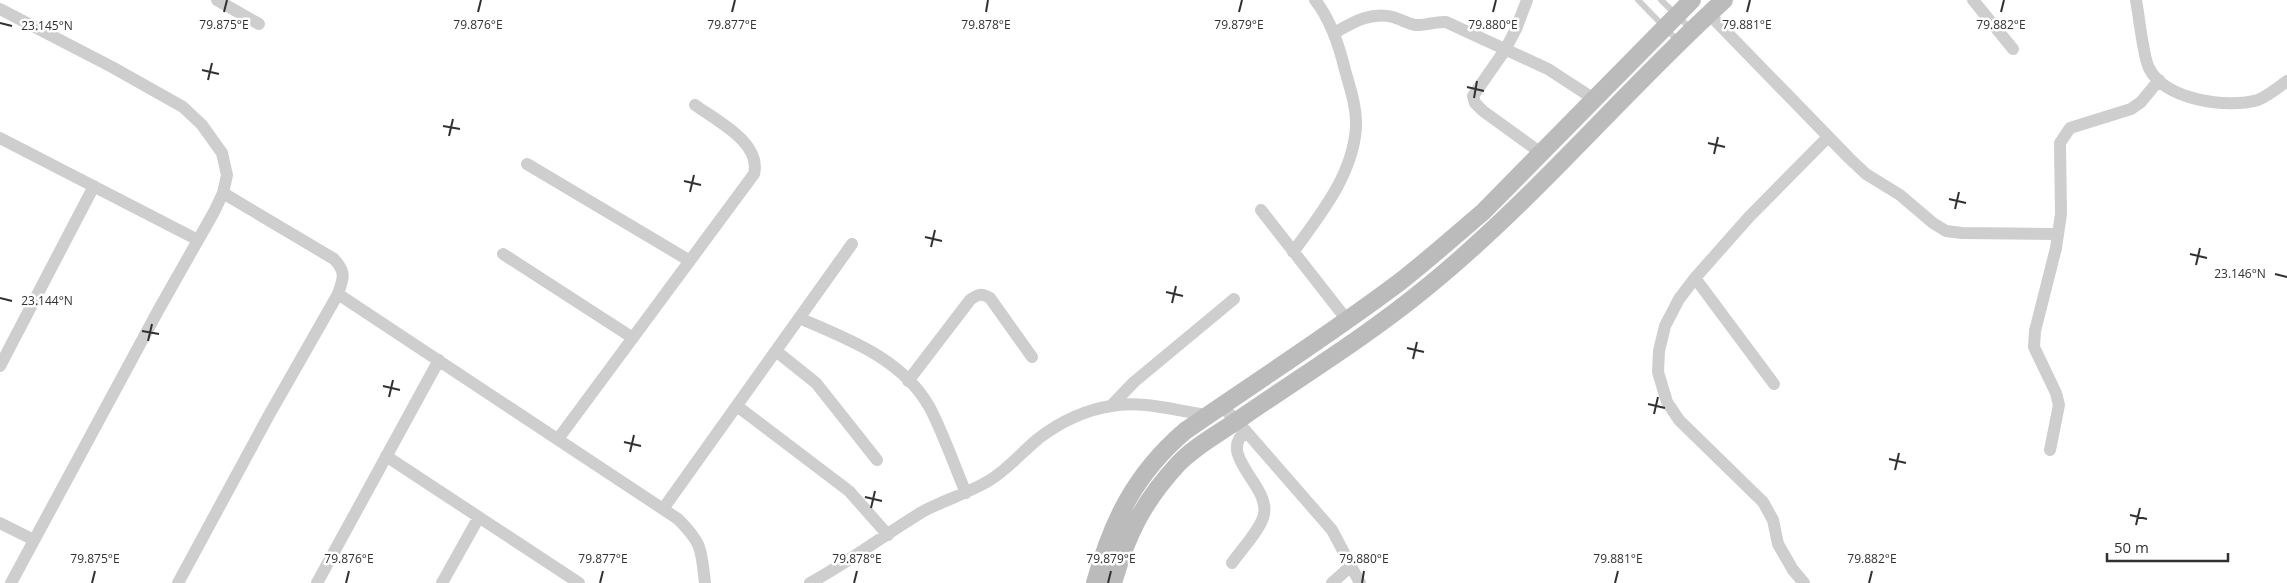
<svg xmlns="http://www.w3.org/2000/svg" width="2287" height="583" font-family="'Open Sans',sans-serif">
<rect width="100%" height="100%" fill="#fff"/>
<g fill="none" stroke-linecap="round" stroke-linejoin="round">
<path stroke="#cecece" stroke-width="6" d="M1638 0 1678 41
M1661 0 1691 29"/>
<path stroke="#cecece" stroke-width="12" d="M217 0 259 24
M1527 0 1516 29 1505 50 1473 96 1475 103 1483 111 1541 153
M1973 0 2013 49
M2136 0C2139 15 2143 57 2149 68 2165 100 2227 109 2258 100 2268 96 2278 88 2287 81
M0 9 112 67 183 107 202 125 222 153 227 175 223 193 214 212 159 309 11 583
M1709 14 1849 158 1866 174 1900 195 1933 223 1946 231 1962 233 2058 234
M1334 33C1352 23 1371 11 1393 17 1400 19 1408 24 1415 25 1426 26 1436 21 1446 22L1548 69 1594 99
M0 138 198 240
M527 164 690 261
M1261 210 1347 320
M1293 252C1320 215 1353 175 1356 127 1357 108 1350 88 1345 70 1339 45 1331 20 1315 0
M503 254 633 338
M1695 278 1774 384
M338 294 678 519C703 544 701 550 705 583
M799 318C848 339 903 359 930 408 944 435 954 465 966 493
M776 351 816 383 877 460
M0 366 94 186
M908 381 970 300C978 294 981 293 990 298L1032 357
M1112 405 1134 382 1234 299
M737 406 849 491 888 535
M1221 406 1237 421 1332 530 1360 583
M558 439 754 174C762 143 717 121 695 105
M2050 450 2059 405 2056 393 2034 347 2035 331 2056 248 2061 214 2060 143 2070 128 2131 109 2141 102 2159 80
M386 456 579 583
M663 509 852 244
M0 523 34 540
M1232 563C1240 551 1262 528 1264 514 1270 485 1216 455 1246 431
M178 583 269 415 338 294C344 277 346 272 334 259L223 193
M317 583 439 360
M442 583 479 517
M810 583C849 562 884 535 922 512 944 500 969 493 990 480 1008 469 1022 452 1039 438 1059 423 1085 410 1111 406 1142 400 1177 411 1208 415
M1332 583 1351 566
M1804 583 1793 570 1778 544 1773 520 1763 502 1679 420 1667 402 1658 372 1659 351 1665 326 1679 299 1695 278 1749 217 1828 137"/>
<path stroke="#bbb" stroke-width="18" d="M1095 583C1112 521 1135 474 1185 431 1257 381 1331 334 1401 281 1429 259 1456 235 1483 212L1692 0
M1113 583C1127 534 1143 502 1178 464 1196 445 1223 431 1244 416 1305 374 1370 334 1427 287 1534 200 1622 93 1724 0"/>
</g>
<path fill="none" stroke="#313131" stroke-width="2" d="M224 12 227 0M478 12 481 0M732 12 735 0M986 12 988 0M1239 12 1242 0M1493 12 1496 0M1747 12 1750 0M2001 12 2004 0M0 23 12 26M202 70 219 74M208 80 212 63M1467 87 1484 91M1474 98 1477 81M443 126 460 129M449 136 453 119M1708 143 1725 147M1714 154 1718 137M684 181 701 185M690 192 694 175M1949 199 1966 203M1955 209 1959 192M925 237 942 241M931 247 935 230M2190 254 2207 258M2196 265 2200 248M2275 274 2287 277M1166 292 1183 296M0 298 12 301M1172 303 1176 286M142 331 159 334M148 341 152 324M1407 348 1424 352M1413 359 1417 342M383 386 400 390M389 397 393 380M1648 404 1665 408M1654 414 1658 397M624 442 641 446M630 452 634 435M1889 459 1906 463M1895 470 1899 453M865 497 882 501M871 508 875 491M2130 515 2147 519M2136 525 2140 508M92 583 95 571M346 583 349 571M600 583 603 571M854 583 857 571M1108 583 1111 571M1362 583 1364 571M1615 583 1618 571M1869 583 1872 571"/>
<g font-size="12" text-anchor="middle" fill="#313131" stroke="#fff" stroke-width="5" stroke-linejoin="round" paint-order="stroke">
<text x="224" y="29">79.875°E</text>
<text x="478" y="29">79.876°E</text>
<text x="732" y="29">79.877°E</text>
<text x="986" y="29">79.878°E</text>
<text x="1239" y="29">79.879°E</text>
<text x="1493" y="29">79.880°E</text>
<text x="1747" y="29">79.881°E</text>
<text x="2001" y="29">79.882°E</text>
<text x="47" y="30">23.145°N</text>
<text x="2240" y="278">23.146°N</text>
<text x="47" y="305">23.144°N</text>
<text x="95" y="563">79.875°E</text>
<text x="349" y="563">79.876°E</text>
<text x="603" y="563">79.877°E</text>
<text x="857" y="563">79.878°E</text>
<text x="1111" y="563">79.879°E</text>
<text x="1364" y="563">79.880°E</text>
<text x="1618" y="563">79.881°E</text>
<text x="1872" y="563">79.882°E</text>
</g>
<path d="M2107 553v8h121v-8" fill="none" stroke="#313131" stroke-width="2.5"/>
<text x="2114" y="553" font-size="15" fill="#313131" stroke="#ffffff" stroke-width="4" paint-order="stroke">50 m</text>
</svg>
